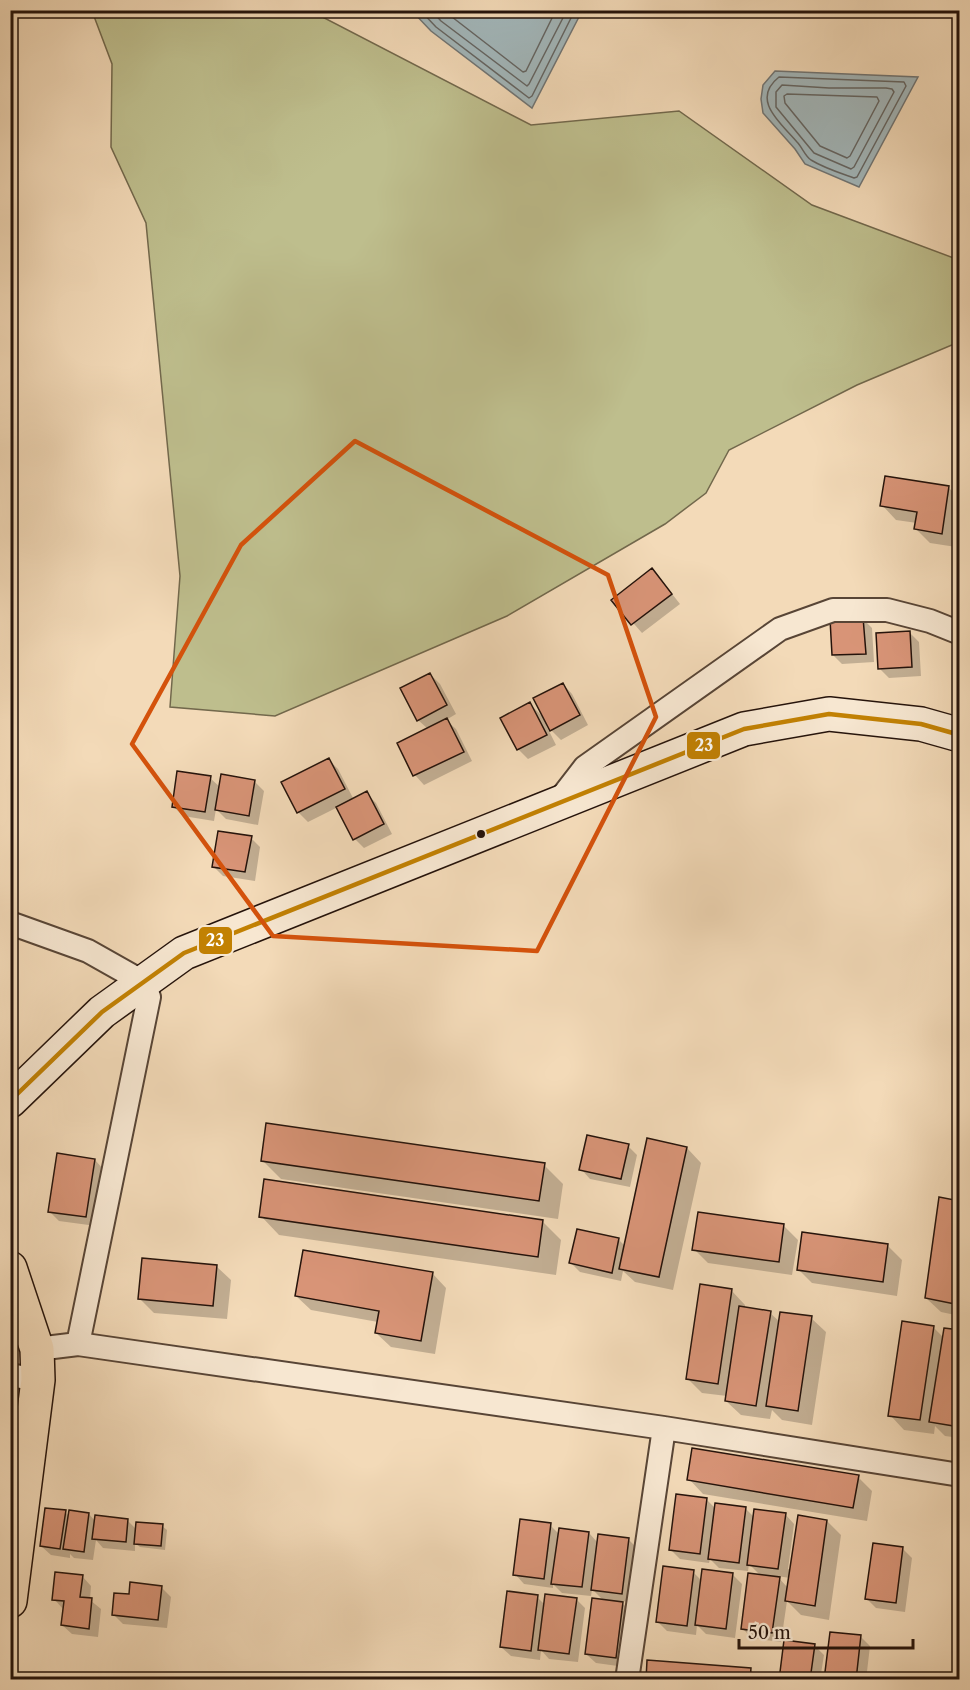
<svg xmlns="http://www.w3.org/2000/svg" width="970" height="1690" font-family="'Libre Caslon Text',serif">
<rect width="100%" height="100%" fill="#f3dab8"/>
<filter id="stains"><feTurbulence type="fractalNoise" baseFrequency=".00333" numOctaves="4"/><feColorMatrix values="0 0 0 0 .2 0 0 0 0 .09 0 0 0 0 .02 0 0 0 .5 -.17"/></filter>
<radialGradient id="worn" r=".72"><stop offset=".6" stop-color="#630" stop-opacity="0"/><stop offset="1" stop-color="#630" stop-opacity=".3"/></radialGradient>
<path fill="#bebe8d" stroke="#72684c" stroke-width="1.5" d="M92 11H311L531 125 679 111 812 205 959 260V342L857 385 729 450 706 493 665 524 507 616 275 716 170 707 180 576 146 223 111 147 112 64Z"/>
<path fill="#a2b7bb" stroke="#707575" stroke-width="1.5" d="M412 11H582L532 108 431 31Z
M775 71 918 77 859 187 805 164 795 149 763 113 761 99 763 85Z"/>
<path fill="#0003" fill-rule="evenodd" d="M949 488 960 499V524L956 547 930 543 916 529 917 523 896 520 882 505Z
M661 580 680 604 642 633 613 600Z
M863 619 872 628 874 662 842 664 833 655Z
M910 633 919 642 921 676 889 678 880 669Z
M430 674 440 684 456 714 446 720 456 729 472 761 424 785 415 775 399 744 428 729 418 720Z
M563 684 572 694 588 725 561 740 546 725 556 745 528 759 518 749 502 718 530 704 544 718Z
M329 760 338 769 354 800 366 793 376 803 392 834 364 848 355 839 338 807 308 822 298 812Z
M210 778 221 788 254 781 264 791 258 825 226 819 216 809 214 821 183 816 173 806Z
M251 838 260 847 255 881 223 876 214 867Z
M628 1146 637 1155 630 1187 590 1179 581 1169Z
M687 1148 701 1163 673 1290 635 1282 623 1271 621 1281 580 1272 571 1263 618 1239 625 1246Z
M95 1160 104 1170 96 1226 59 1221 49 1211Z
M262 1160 544 1165 563 1184 558 1219 281 1179Z
M960 1202V1316L941 1312 926 1298Z
M261 1216 542 1221 561 1240 556 1275 279 1235Z
M783 1225 798 1240 792 1275 708 1263 694 1249Z
M888 1246 902 1260 897 1296 812 1283 798 1269Z
M216 1266 231 1280 227 1319 154 1313 140 1299Z
M432 1273 446 1288 435 1354 391 1347 376 1333 378 1322 311 1310 296 1296Z
M731 1290 745 1305V1309L770 1313 780 1322 811 1318 826 1332 812 1425 782 1420 772 1410 770 1419 741 1415 726 1401 727 1396 702 1393 687 1378Z
M933 1327 944 1338 960 1332V1438L945 1436 935 1426 934 1434 904 1430 890 1415Z
M858 1477 872 1491 867 1521 703 1494 689 1479Z
M707 1500 716 1509 745 1508 755 1518 785 1514 794 1524 788 1569H791L827 1521 841 1535 829 1620 801 1615 787 1601 781 1642 752 1638 743 1629 761 1576 749 1564 748 1571 719 1568 710 1559 709 1563 680 1559 671 1550ZM777 1576 790 1578 788 1588Z
M65 1512 69 1516 89 1514 95 1521 127 1520 137 1530 162 1526 167 1530 165 1550 140 1547 135 1543V1551L103 1548 96 1540 93 1560 74 1558 70 1554V1558L51 1555 41 1546Z
M550 1525 559 1534 589 1533 598 1543 628 1539 638 1549 631 1602 620 1601 632 1613 625 1667 596 1663 586 1654 604 1601 592 1589 591 1596 562 1593 553 1584V1588L524 1584 515 1574Z
M903 1549 912 1558 905 1612 876 1608 867 1599Z
M693 1572 702 1581 732 1574 742 1584 735 1638 706 1634 697 1625 696 1635 667 1631 658 1622Z
M82 1576 91 1586 90 1600 101 1609 98 1637 72 1634 62 1625 63 1609 54 1599Z
M161 1587 171 1597 167 1628 123 1624 113 1614Z
M537 1597 545 1605 576 1599 585 1608 578 1662 549 1659 541 1650 540 1660 511 1656 501 1647Z
M861 1637 870 1646 866 1680H826Z
M814 1645 824 1655 820 1680H780Z
M750 1669 760 1680H647Z"/>
<g fill="none" stroke-linecap="round" stroke-linejoin="round">
<path stroke="#646563" stroke-width="1.5" d="M420 10 436 27 529 98 532 96 575 10
M431 10 441 21 527 86 529 84 567 10
M443 10 523 72 526 71 556 10
M779 77 904 82 906 86 857 177 854 178C840 173 824 168 811 160 805 156 802 147 797 142 781 123 750 100 779 77Z
M782 85 829 88H886L892 89 894 92 854 167 851 169 814 153 776 107V92Z
M787 94 877 97 879 101 850 156 847 158 820 146 785 103 784 96Z"/>
</g>
<path fill="#d89477" stroke="#25130b" stroke-width="1.5" d="M885 476 949 486 942 534 914 529 917 512 880 506Z
M956 558H960V600H954Z
M652 568 672 594 631 625 611 600Z
M863 617 866 654 832 655 830 619Z
M910 631 912 667 878 669 876 633Z
M430 673 447 705 417 721 400 688Z
M563 683 580 715 550 731 533 698Z
M530 702 547 735 517 750 500 718Z
M447 718 464 752 413 776 397 743Z
M329 758 345 789 297 813 281 782Z
M177 771 211 776 205 812 172 807Z
M221 774 255 780 249 816 215 810Z
M367 791 384 824 353 840 336 807Z
M218 831 252 836 245 872 212 867Z
M266 1123 545 1163 539 1201 261 1161Z
M587 1135 629 1144 621 1179 579 1170Z
M647 1138 687 1147 659 1277 619 1269Z
M57 1153 95 1159 86 1217 48 1212Z
M264 1179 543 1220 538 1257 259 1217Z
M939 1197 960 1201V1305L925 1298Z
M698 1212 784 1224 779 1262 692 1250Z
M577 1229 619 1238 612 1273 569 1263Z
M802 1232 888 1244 883 1282 797 1270Z
M303 1250 433 1272 421 1341 375 1333 379 1311 295 1296Z
M142 1258 217 1265 213 1306 138 1299Z
M700 1284 732 1289 718 1384 686 1379Z
M739 1306 771 1311 756 1406 725 1401Z
M780 1312 812 1316 798 1411 766 1406Z
M902 1321 934 1326 920 1420 888 1416Z
M944 1328 960 1330V1427L929 1422Z
M692 1448 859 1475 853 1508 687 1480Z
M676 1494 707 1498 700 1554 669 1550Z
M715 1503 746 1507 739 1563 708 1559Z
M45 1508 66 1510 60 1549 40 1546Z
M754 1509 786 1513 778 1569 747 1565Z
M69 1510 89 1513 84 1552 63 1549Z
M95 1515 128 1519 126 1542 92 1539Z
M798 1515 827 1520 815 1606 785 1601Z
M520 1519 551 1523 544 1579 513 1575Z
M136 1522 163 1524 161 1546 134 1544Z
M559 1528 589 1532 582 1587 551 1584Z
M598 1534 629 1538 622 1594 591 1590Z
M873 1543 903 1547 896 1603 865 1599Z
M663 1566 694 1570 687 1626 656 1622Z
M702 1569 733 1573 726 1629 695 1625Z
M55 1572 83 1575 80 1597 92 1598 89 1629 61 1625 64 1601 52 1600Z
M748 1573 780 1577 772 1633 741 1629Z
M130 1582 162 1586 158 1620 112 1615 114 1593 129 1594Z
M507 1591 538 1595 531 1651 500 1647Z
M545 1594 577 1598 569 1654 538 1650Z
M592 1598 623 1602 616 1658 585 1654Z
M830 1632 861 1635 856 1680H824Z
M784 1640 815 1644 810 1680H779Z
M647 1660 751 1668 750 1680H646Z"/>
<g fill="none" stroke-linecap="round" stroke-linejoin="round">
<defs>
<path id="street" d="M558 802 585 767 780 629 833 610H887L930 621 960 633
M10 923 88 951 143 982 149 997 78 1344
M37 1349 78 1344 664 1428 960 1475
M10 1375 38 1380
M627 1680 664 1428"/>
<path id="secondary" d="M10 1101 102 1012 184 953 744 729 829 714 921 724 960 735"/>
<path id="primary" d="M10 1268 37 1349 38 1380 10 1601"/>
</defs>
<use href="#street" stroke="#584536" stroke-width="26"/>
<use href="#secondary" stroke="#25130b" stroke-width="36"/>
<use href="#primary" stroke="#25130b" stroke-width="36"/>
<use href="#street" stroke="#f7e7d1" stroke-width="22"/>
<use href="#secondary" stroke="#f7e7d1" stroke-width="33"/>
<use href="#primary" stroke="#f3dab8" stroke-width="33"/>
<defs>
<path id="bus-1" d="M10 1101 102 1012 184 953 744 729 829 714 921 724 960 735"/>
</defs>
<use href="#bus-1" stroke="#f7e7d1" stroke-width="9"/>
<use href="#bus-1" stroke="#c28103" stroke-width="4.5"/>
</g>
<path fill="none" stroke="#d4520c" stroke-width="4.5" stroke-linejoin="round" d="M355 441 608 575 656 717 537 951 273 936 132 744 241 545Z"/>
<circle fill="#25130b" stroke="#f7e7d1" stroke-width="2" cx="481" cy="834" r="5"/>
<g stroke="#f7e7d1" stroke-width="2">
<rect x="686" y="731" width="35" height="29" rx="6" fill="#c28103"/>
<rect x="198" y="926" width="35" height="29" rx="6" fill="#c28103"/>
</g>
<g font-size="16" text-anchor="middle" font-weight="bold" fill="#fff">
<text x="704" y="751">23</text>
<text x="215" y="946">23</text>
</g>
<rect width="970" height="1690" fill="none" stroke="#f3dab8" stroke-width="36"/>
<rect x="12" y="12" width="946" height="1666" fill="none" stroke="#25130b" stroke-width="3"/>
<rect x="18" y="18" width="934" height="1654" fill="none" stroke="#25130b" stroke-width="1.5"/>
<path d="M739 1639v9h174v-9" fill="none" stroke="#25130b" stroke-width="3"/>
<text x="748" y="1639" font-size="18" fill="#25130b" stroke="#f7e7d1" stroke-width="4.5" paint-order="stroke">50 m</text>
<rect width="100%" height="100%" filter="url(#stains)"/>
<rect width="100%" height="100%" fill="url(#worn)"/>
</svg>
